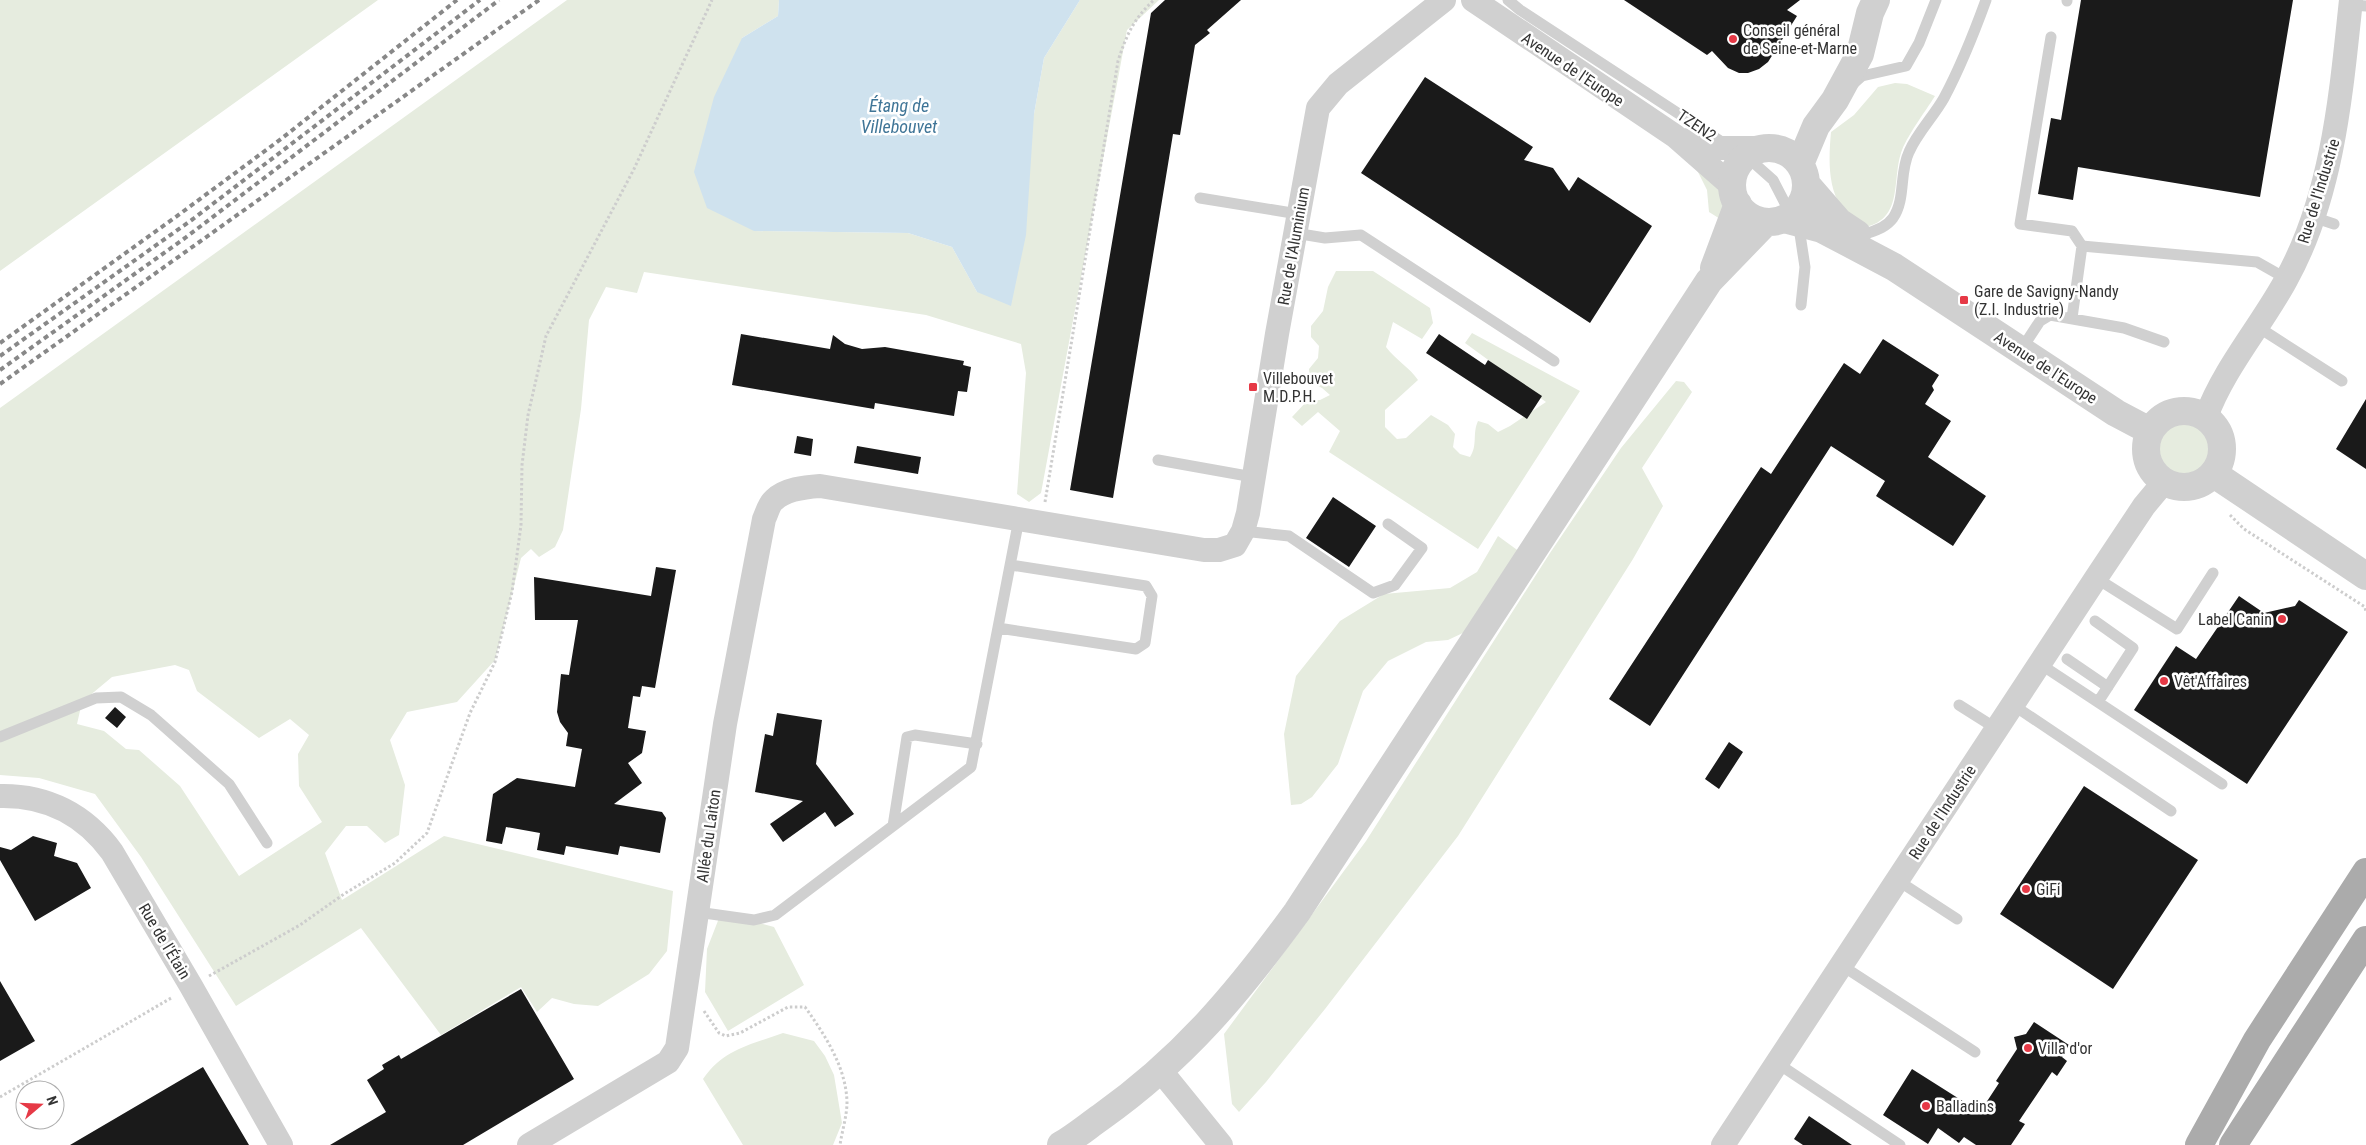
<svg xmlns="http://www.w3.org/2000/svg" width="2366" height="1145" font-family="'Roboto Condensed',sans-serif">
<rect width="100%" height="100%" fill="#fff"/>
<path fill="#e6ecdf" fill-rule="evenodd" d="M0 0H378L0 271Z
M567 0H779L778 16 742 38 754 231 908 233 952 247 977 292 1034 114 1044 58 1080 0H1159L1127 30 1041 493 1029 502 1017 494 1026 373 1021 344 926 315 644 272 637 293 606 287 589 320 581 409 563 530 555 547 539 557 531 549 521 558 495 660 457 702 407 712 390 740 405 785 399 835 385 843 367 826H346L325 853 342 900 444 836 673 891 667 951 649 974 598 1006 574 1004 552 998 537 1012 521 987 441 1035 361 928 236 1006 141 857 95 794 39 778 0 775V408ZM175 665 189 670 197 691 259 738 290 719 309 735 298 754 299 786 322 822 239 876 180 786 139 750 126 749 104 731 77 724 82 702 112 677Z
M1895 83 1907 84 1935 96C1925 112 1906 137 1901 153 1892 181 1903 218 1866 227 1858 221 1847 214 1841 206 1827 186 1829 155 1831 132L1854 115 1878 87Z
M1695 166C1721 186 1730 186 1725 222L1709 212 1707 190Z
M1336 271H1373L1430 308 1433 323 1422 339 1393 322 1386 347C1396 360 1410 368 1418 380L1385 410V427L1397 439 1406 438 1431 415 1448 425 1455 434 1453 447 1460 454 1470 457C1478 445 1472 434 1478 421L1488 424 1498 432 1510 426 1546 402 1465 343 1472 333 1580 391 1478 549 1329 452 1340 431 1318 412 1302 426 1292 417 1307 401 1320 400 1330 395 1322 388 1310 382 1309 369 1318 358 1319 346 1311 337V326L1323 311 1328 287Z
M1676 381 1684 382 1692 392 1642 468 1663 506 1633 559 1458 836 1325 1009 1266 1082 1239 1112 1232 1104 1224 1034 1366 841 1550 553 1621 448Z
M2157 450a28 28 0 1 1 56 0a28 28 0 1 1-56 0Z
M1498 536 1520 552 1465 632 1448 640 1426 642 1388 661 1363 691 1338 764 1312 797 1301 804 1291 805 1284 734 1296 676 1340 621 1384 594 1450 588 1477 572Z
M721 913 774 927 804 985 728 1031 705 992 707 949Z
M783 1033 814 1041 825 1056 834 1075 842 1123 833 1145H743L703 1079C724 1049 750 1045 783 1033Z"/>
<path fill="#cfe2ee" d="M779 0H1080L1044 58 1034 114 1026 235 1011 306 977 292 952 247 908 233 754 231 707 208 694 172 714 97 742 38 778 16Z"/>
<path fill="#1a1a1a" d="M1165 0H1241L1207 30 1210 33 1195 45 1180 135 1173 134 1113 498 1070 490 1151 13Z
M1624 0H1800L1787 10 1797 16 1768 62 1759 69 1748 73H1739L1728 68 1712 51 1707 55Z
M2081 0H2293L2260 197 2078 167 2073 200 2038 194 2051 118 2061 120Z
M1425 77 1533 147 1524 160 1553 168 1569 191 1578 177 1652 226 1590 323 1361 173Z
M741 334 830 349 833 335 845 344 862 349 885 347 964 361 963 365 971 367 967 392 958 391 954 416 875 403 874 409 732 385Z
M1439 334 1485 365 1488 360 1542 396 1527 419 1426 353Z
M1883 339 1939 375 1932 386 1934 390 1925 404 1951 421 1928 457 1986 496 1953 546 1876 496 1885 481 1831 446 1650 726 1609 699 1761 467 1771 474 1844 363 1860 374Z
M2366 399V469L2336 449Z
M797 436 813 439 811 456 794 453Z
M857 446 921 457 918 474 854 463Z
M1333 497 1376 526 1349 567 1306 538Z
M656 567 676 570 655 688 642 686 640 697 633 696 628 728 646 731 642 753 628 763 642 783 614 804 662 812 666 818 660 853 620 846 618 855 566 846 564 855 537 850 540 833 506 827 502 844 486 841 493 794 517 778 575 787 582 749 566 746 568 733 560 722 557 712 561 674 569 675 578 620H535L534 577 651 596Z
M2239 596 2264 613 2295 606 2299 600 2348 632 2247 784 2134 710 2176 646 2196 659Z
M115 707 126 717 117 728 105 718Z
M777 713 822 720 816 764 854 814 835 827 825 812 783 842 770 824 803 801 755 792 765 734 773 736Z
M1729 742 1743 752 1719 789 1705 779Z
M2084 786 2198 860 2113 989 2000 914Z
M33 836 57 843 54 856 77 863 91 888 35 921 0 860V847L11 850Z
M0 981 35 1041 0 1061Z
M521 989 574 1079 463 1145H330L386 1112 367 1080 384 1069 382 1065 399 1055 401 1059Z
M2034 1022 2069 1045 2062 1057 2067 1061 2057 1076 2052 1072 2019 1121 2025 1124 2011 1145H1976L1964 1137 1959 1143 1938 1128 1928 1144 1883 1115 1912 1069 1980 1112 1999 1083 1996 1081 2017 1049 2014 1037 2026 1034Z
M203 1067 249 1145H70Z
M1809 1116 1852 1145H1803L1794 1139Z"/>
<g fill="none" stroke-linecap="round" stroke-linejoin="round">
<path stroke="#cdcdcd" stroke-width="3" stroke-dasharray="2.5 2.5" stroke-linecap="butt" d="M1045 502 1118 61C1126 36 1134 18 1154 0
M2230 515 2244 529 2365 607 2366 612
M209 976 300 925 344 894 395 863 427 833 470 713 495 662 512 592 521 525 522 465 528 415 546 336 634 169 712 0
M704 1011 719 1033 726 1036 740 1033 788 1007H805C825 1035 846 1067 847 1102 847 1116 842 1131 840 1145
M0 1097 173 997"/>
<path stroke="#d0d0d0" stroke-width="11" d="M1508 0 1520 10 1725 144
M2067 1V0
M2351 5 2366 6
M2051 37 2020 224 2072 231 2082 246
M1853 84 1862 76 1906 66 1919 43 1936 0
M1739 152 1746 156 1773 180 1788 209 1798 221 1805 267 1801 305
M1200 198 1298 214
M2313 217 2334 224
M1295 233 1325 238 1361 235 1554 361
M1860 236C1872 231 1885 229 1893 218 1906 199 1899 173 1909 152 1917 133 1934 116 1944 98 1961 66 1974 33 1986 0
M2072 318 2082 246 2257 262 2287 279
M2258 327 2342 381
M2021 350 2040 321 2050 315 2124 328 2164 342
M1158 460 1253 477
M1243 531 1289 536 1373 593 1395 585 1422 548 1388 524
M2096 578 2177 629 2213 573
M2095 621 2133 648 2098 702
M998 628 1136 649 1145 643 1152 596 1146 586 1011 565
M2067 659 2108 687
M2040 664 2222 784
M1959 705 1997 729
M2013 705 2171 811
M0 737 96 698 121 697 151 715 229 784 267 843
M893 826 907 737 915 735 977 744
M1897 880 1957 919
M697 912 754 920 775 915 971 767 1019 519
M1841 965 1975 1052
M1777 1063 1900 1145"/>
<path stroke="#d0d0d0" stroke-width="24" d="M1473 0 1675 136 1732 186
M1684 140 1706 148H1760
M2206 417C2224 368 2261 326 2286 280 2333 195 2341 94 2351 0
M0 796C47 795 85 815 112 852L191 986 281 1145
M1161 1071 1221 1145
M529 1145 668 1062 677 1048 725 724 764 519C767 513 769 504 774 500 785 489 805 487 820 486L1204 550H1219L1235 545 1243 531 1248 513 1277 334 1318 108 1338 84 1444 0
M1723 1145 2096 578 2144 506 2164 482"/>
<path stroke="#d0d0d0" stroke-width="28" d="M1732 185a37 37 0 1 1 74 0a37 37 0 1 1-74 0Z
M1800 164 1816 126 1835 100 1860 54 1870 13 1876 0
M1806 184 1839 222 1857 234
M1784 219 1822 229 1894 267 2116 413 2150 431
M1714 268 1738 204
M2146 449a38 38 0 1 1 76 0a38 38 0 1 1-76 0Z
M2214 474 2366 576
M1061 1145C1075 1137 1088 1126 1101 1117 1184 1058 1238 993 1297 912L1709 281 1766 222"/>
<path stroke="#ababab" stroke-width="28" d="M2199 1145 2257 1040 2366 872
M2233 1145 2366 940"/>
<path stroke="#888" stroke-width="4" stroke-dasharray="5 4" stroke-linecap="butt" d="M0 343 173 219 281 139 457 0
M0 356 193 219 480 0
M0 370 185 238 499 0
M0 384 539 0"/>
</g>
<g fill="#e63946" stroke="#fff" stroke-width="2">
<circle cx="1733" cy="39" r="5"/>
<rect x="1959" y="295" width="10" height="10" rx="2.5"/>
<rect x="1248" y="382" width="10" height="10" rx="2.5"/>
<circle cx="2282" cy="619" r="5"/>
<circle cx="2164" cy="681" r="5"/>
<circle cx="2026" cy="889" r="5"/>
<circle cx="2028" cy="1048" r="5"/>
<circle cx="1926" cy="1106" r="5"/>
</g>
<g text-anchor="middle" stroke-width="5" stroke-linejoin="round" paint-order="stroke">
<g font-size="16" fill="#333" stroke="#fff" text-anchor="start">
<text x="1743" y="36">Conseil général<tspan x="1743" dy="18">de Seine-et-Marne</tspan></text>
<text x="1974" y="297">Gare de Savigny-Nandy<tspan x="1974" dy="18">(Z.I. Industrie)</tspan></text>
<text x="1263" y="384">Villebouvet<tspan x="1263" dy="18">M.D.P.H.</tspan></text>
<text x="2272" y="625" text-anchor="end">Label Canin</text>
<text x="2174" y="687">Vêt'Affaires</text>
<text x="2036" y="895">GiFi</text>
<text x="2038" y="1054">Villa d'or</text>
<text x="1936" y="1112">Balladins</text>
</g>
<g font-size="16" fill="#333" stroke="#fff">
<text transform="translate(1573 69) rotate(34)" y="6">Avenue de l'Europe</text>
<text transform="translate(1697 125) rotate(34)" y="6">TZEN2</text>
<text transform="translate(2318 191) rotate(-73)" y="6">Rue de l'Industrie</text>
<text transform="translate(1293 246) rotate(-80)" y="6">Rue de l'Aluminium</text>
<text transform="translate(2046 367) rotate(33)" y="6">Avenue de l'Europe</text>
<text transform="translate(1942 812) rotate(-57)" y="6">Rue de l'Industrie</text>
<text transform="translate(708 836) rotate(-82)" y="6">Allée du Laiton</text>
<text transform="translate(165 941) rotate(59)" y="6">Rue de l'Étain</text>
</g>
<g font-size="18" font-style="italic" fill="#3f7597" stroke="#fff">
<text x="899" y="112">Étang de<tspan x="899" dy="21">Villebouvet</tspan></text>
</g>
</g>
<g transform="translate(40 1105) rotate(71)"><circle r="24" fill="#ffffff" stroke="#adadad"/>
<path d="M0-4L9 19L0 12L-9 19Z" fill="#e63946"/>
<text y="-8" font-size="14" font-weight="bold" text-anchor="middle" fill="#333333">N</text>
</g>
</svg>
